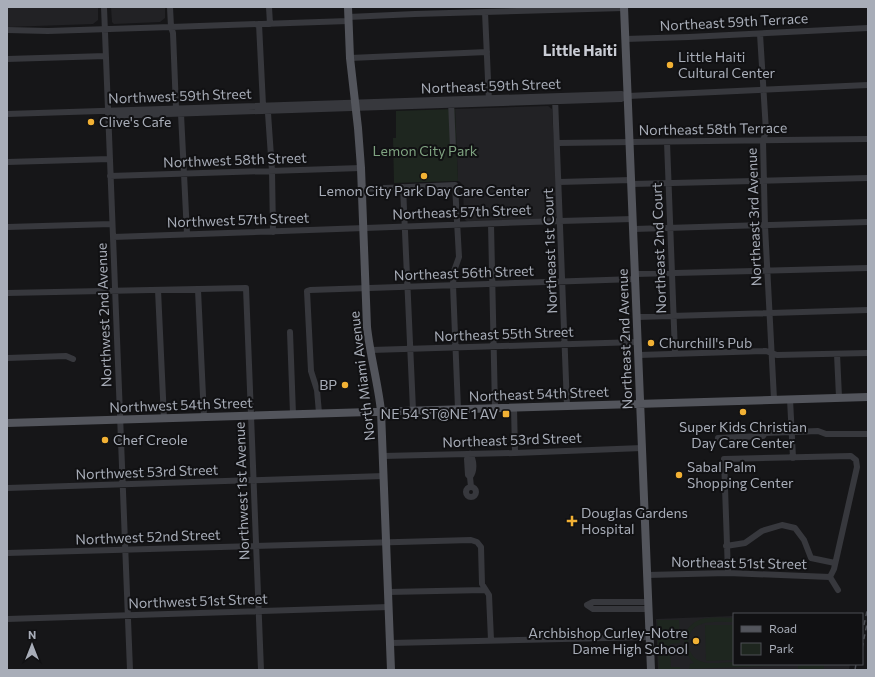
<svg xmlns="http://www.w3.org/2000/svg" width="875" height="677" font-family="Commissioner,sans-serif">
<rect width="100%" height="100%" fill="#161618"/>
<path fill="#222225" d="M7 7H98V20L93 24 7 27Z
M111 7H165V18L160 22 114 24 112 22Z
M548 106 552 109 558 214 556 217 554 219 468 222 465 220 464 217 463 185 460 182 458 181 455 109Z
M734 616V664H850L849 670H658L656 619Z"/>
<path fill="#1e261f" d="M455 109 458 181 394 183 393 138H396V111Z
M734 618V622C723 622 707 620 697 626 684 633 686 656 700 661 710 665 724 662 734 662V664L788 665 689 669 690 664 694 663C682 651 679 630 697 621 707 616 723 618 734 618Z
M657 620H679L680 643 670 644 671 667H680V670H659Z
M705 625H734V660L706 661Z
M798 664H824V670H798Z"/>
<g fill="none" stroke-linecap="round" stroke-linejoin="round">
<path stroke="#37383d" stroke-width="6" d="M104 7 130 670
M170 7 171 27 173 33 176 108 181 114 187 234
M269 7 270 24
M485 12 489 102
M348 17 415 14 624 8
M259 24 263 105 268 111V113L272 171 273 232
M7 30 48 31 171 27 348 21
M760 34 766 131 763 141 765 226 774 399
M625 39 689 37 868 28
M350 58 487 52
M7 59 106 56
M555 98 567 406
M451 101 453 150
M7 114 621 94 628 96
M108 116 621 99 628 96 868 85
M667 142 675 353
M558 143 868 139
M7 162 110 159
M110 176 361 168
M559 182 631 180
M632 184 868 178
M403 187 413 410
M362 189 455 185 459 257 454 271 453 285 458 409
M491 224 495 408
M7 227 112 224
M634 229 868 222
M113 237 560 221 633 219
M635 274 868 268
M158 290 164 419
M198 290 204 417
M7 293 246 288 261 670
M637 317 868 310
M290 332 293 414
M371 350 638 342
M837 354 839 397
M639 355 766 351 777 355 868 353
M7 358 66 356 73 359
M790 399 793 458
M514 407 515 453
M319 413 317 390 311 371 307 291 310 290 636 279
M718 438 763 436 765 433 818 431 826 434H868
M470 454 467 459 468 475 470 477 471 487
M470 454C474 460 475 471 470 477
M383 456 515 453 642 448
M466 492a5 5 0 1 1 10 0a5 5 0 1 1-10 0Z
M7 488 384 476
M726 546 745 543 762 531 782 525 795 528 804 540 811 558 835 563
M7 553 471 540 477 542 481 547 482 584 489 595 491 640
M728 573 724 459 851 456 856 460 857 467 834 569 830 577
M647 575 728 573 830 577
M830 577 838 590
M388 592 485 590
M648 602H593L587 605 593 609H648
M7 619 389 607
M390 643 650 637"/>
<path stroke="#53555c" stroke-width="8" d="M348 7 350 58 358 128 361 168 367 327C370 355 378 383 381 411L391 670
M624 7 651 670
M7 423 868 397"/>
<path stroke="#4a4c52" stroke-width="1.5" stroke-dasharray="5 4" stroke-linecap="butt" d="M864 625 868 606
M862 648 868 619
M855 670 856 664"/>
</g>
<g fill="#f2b134" stroke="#111113" stroke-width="1.5">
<circle cx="670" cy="65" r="4"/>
<circle cx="91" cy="122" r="4"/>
<circle cx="424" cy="176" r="4"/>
<circle cx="651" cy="343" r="4"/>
<circle cx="345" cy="385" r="4"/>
<circle cx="743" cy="412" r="4"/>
<rect x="502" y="410" width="8" height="8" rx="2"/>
<circle cx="105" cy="440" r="4"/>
<circle cx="679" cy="475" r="4"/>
<path d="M570 515h4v4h4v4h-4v4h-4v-4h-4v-4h4z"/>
<circle cx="696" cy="641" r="4"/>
</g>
<g text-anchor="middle" stroke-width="4" stroke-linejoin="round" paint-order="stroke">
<g font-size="14" fill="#a8adb8" stroke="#111113">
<text transform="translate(734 22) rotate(-3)" y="5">Northeast 59th Terrace</text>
<text transform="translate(491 86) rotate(-2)" y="5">Northeast 59th Street</text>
<text transform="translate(180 96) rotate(-2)" y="5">Northwest 59th Street</text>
<text transform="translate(713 129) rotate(-1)" y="5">Northeast 58th Terrace</text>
<text transform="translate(235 160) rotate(-2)" y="5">Northwest 58th Street</text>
<text transform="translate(462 212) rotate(-2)" y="5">Northeast 57th Street</text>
<text transform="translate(754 217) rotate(-92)" y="5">Northeast 3rd Avenue</text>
<text transform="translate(238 220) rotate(-2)" y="5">Northwest 57th Street</text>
<text transform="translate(659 248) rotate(-92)" y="5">Northeast 2nd Court</text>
<text transform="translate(550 251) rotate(-92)" y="5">Northeast 1st Court</text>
<text transform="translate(464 273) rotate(-2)" y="5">Northeast 56th Street</text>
<text transform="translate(104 315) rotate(-92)" y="5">Northwest 2nd Avenue</text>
<text transform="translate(504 334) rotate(-2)" y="5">Northeast 55th Street</text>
<text transform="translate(625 339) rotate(-92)" y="5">Northeast 2nd Avenue</text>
<text transform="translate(362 376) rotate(-97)" y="5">North Miami Avenue</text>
<text transform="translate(539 394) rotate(-2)" y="5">Northeast 54th Street</text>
<text transform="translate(181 405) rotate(-2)" y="5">Northwest 54th Street</text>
<text transform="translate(512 440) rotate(-2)" y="5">Northeast 53rd Street</text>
<text transform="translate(147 472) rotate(-2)" y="5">Northwest 53rd Street</text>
<text transform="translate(242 491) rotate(-92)" y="5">Northwest 1st Avenue</text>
<text transform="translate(148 537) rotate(-2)" y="5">Northwest 52nd Street</text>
<text transform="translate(739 563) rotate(1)" y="5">Northeast 51st Street</text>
<text transform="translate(198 601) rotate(-2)" y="5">Northwest 51st Street</text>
</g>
<g font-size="14" fill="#a8adb8" stroke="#111113" text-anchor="start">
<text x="678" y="62">Little Haiti<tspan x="678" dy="16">Cultural Center</tspan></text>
<text x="99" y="127">Clive's Cafe</text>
<text x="424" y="196" text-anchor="middle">Lemon City Park Day Care Center</text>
<text x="659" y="348">Churchill's Pub</text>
<text x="337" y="390" text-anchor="end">BP</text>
<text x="498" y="419" text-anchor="end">NE 54 ST@NE 1 AV</text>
<text x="743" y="432" text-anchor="middle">Super Kids Christian<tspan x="743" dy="16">Day Care Center</tspan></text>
<text x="113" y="445">Chef Creole</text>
<text x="687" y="472">Sabal Palm<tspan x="687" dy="16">Shopping Center</tspan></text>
<text x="581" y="518">Douglas Gardens<tspan x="581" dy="16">Hospital</tspan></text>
<text x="688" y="638" text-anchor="end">Archbishop Curley-Notre<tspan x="688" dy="16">Dame High School</tspan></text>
</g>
<g font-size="14" fill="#7fa381" stroke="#111113">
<text x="425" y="156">Lemon City Park</text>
</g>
<g font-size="15" font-weight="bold" fill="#c9ccd4" stroke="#111113">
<text x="580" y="56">Little Haiti</text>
</g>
</g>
<rect width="875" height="677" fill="none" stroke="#a8adb8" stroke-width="16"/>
<rect x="733" y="613" width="130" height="52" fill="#111113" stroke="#4d4f55"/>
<rect x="741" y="626" width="20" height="6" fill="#53555c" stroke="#4d4f55"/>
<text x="769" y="633" font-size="12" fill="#a8adb8">Road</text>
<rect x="741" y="643" width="20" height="12" fill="#1e261f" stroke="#4d4f55"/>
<text x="769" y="653" font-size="12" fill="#a8adb8">Park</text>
<g transform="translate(32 645)" stroke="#111113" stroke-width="3" paint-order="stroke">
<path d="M0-3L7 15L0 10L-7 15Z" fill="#a8adb8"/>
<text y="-6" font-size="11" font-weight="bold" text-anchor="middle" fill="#a8adb8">N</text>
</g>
</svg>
